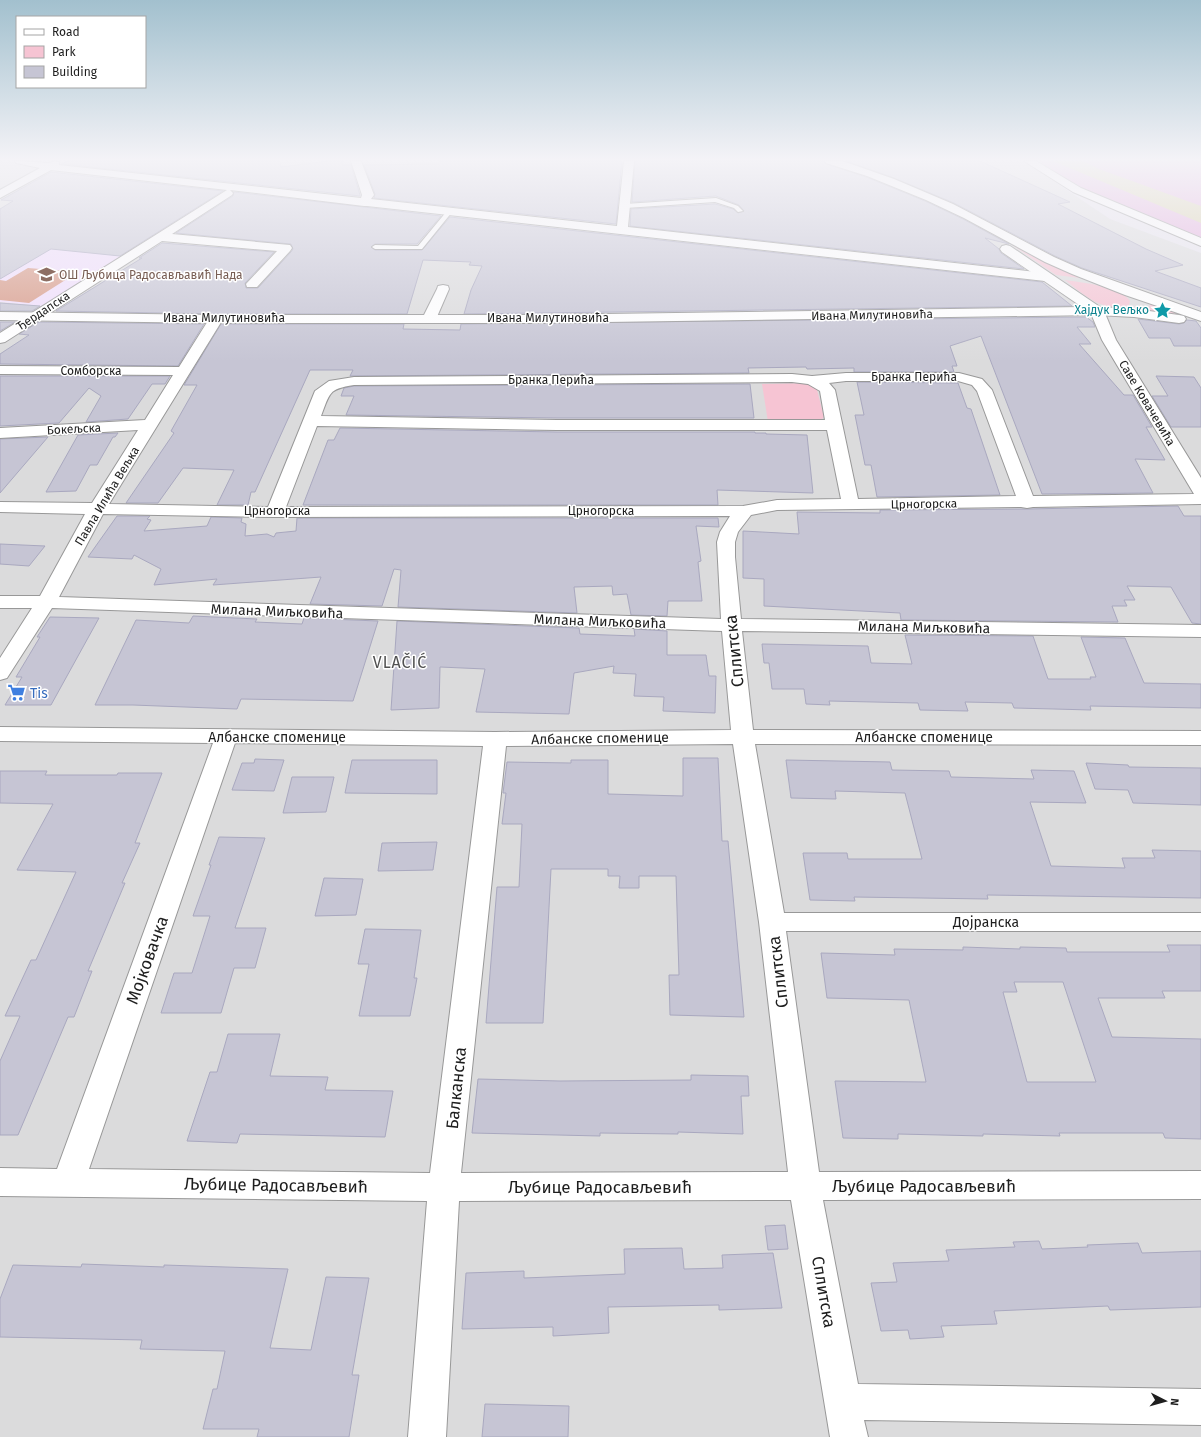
<svg xmlns="http://www.w3.org/2000/svg" width="1201" height="1437" font-family="'Fira Sans',sans-serif">
<rect width="100%" height="100%" fill="#e7e4ee"/>
<path fill="#dbdbdc" d="M0 161H1020L1031 166 1110 219 1201 253V1437H0Z"/>
<path fill="#f1dffd" d="M121 199 203 206 42 306 0 302V248Z"/>
<path fill="#e5adde" d="M1039 161H1201V238L1079 188Z"/>
<path fill="#f6c4d3" d="M1002 238H1006L1080 278 1056 275Z
M1065 280C1080 282 1122 287 1130 301L1129 305C1104 314 1083 294 1065 280Z
M1152 303 1185 315 1140 311 1148 308Z
M808 383 816 386 824 417 820 421 768 422 762 384Z"/>
<path fill="#d89a87" d="M28 268 78 272 29 303 0 300V280L6 281Z"/>
<path fill="#d9d1a8" d="M1053 161H1083L1099 169 1201 206V223Z"/>
<path fill="#c6c5d4" stroke="#a9a8bf" fill-rule="evenodd" d="M67 161H280L281 167 329 161H342V165H351L360 195V196L62 164Z
M440 161H622L616 224 374 198 375 194 364 165 440 164Z
M635 161H824L826 164 866 177 925 201 963 219 1009 244 985 238 999 249 1001 253 1024 269 630 226 631 209 715 204 733 209 738 213 744 211 739 205 716 196 632 202Z
M846 161H980L1070 202 1058 204 1146 249 1183 265 1155 271 1201 288V307L1082 268 1055 256 954 203 894 178Z
M51 172 223 191 120 256 51 249 0 279V209L13 201 1 200Z
M234 192 441 216 417 244H375L371 247 375 250H422L450 217 1042 282 1072 306 464 314 471 290 482 266 469 265 471 262 423 260 407 314H216L56 311 142 258H139L162 243 274 252 245 283 246 288H258L291 252 293 249 291 244 176 233 233 196Z
M0 303 40 306 32 311H0Z
M1086 317 1093 322 1095 327H1077L1091 344H1079L1124 395H1133L1152 427H1146L1165 460 1135 459 1153 493 1042 494 981 336 950 346 957 366H952L954 372H854V368L807 369 806 367 748 368 749 373 350 376 353 370H310L255 492H251L248 505H217L234 470 183 468 158 503H126L174 433 171 431 197 385H184L221 324H404L403 329 460 330 461 324Z
M1138 319 1179 324 1184 323 1187 320 1196 321 1201 328V346H1174L1170 338H1149Z
M0 322H15L0 331Z
M39 322 204 324 178 366 0 364V354L29 335 19 334Z
M0 376H170L165 384H152L128 419 86 422 101 396 89 388 59 423 0 426Z
M1156 376 1194 377 1201 388V427H1171L1152 396H1168Z
M857 382 958 383 967 408 971 409 1000 495 877 497 871 465H865L855 415H864Z
M750 384 754 418H557L346 415 354 396H341L344 388 354 386Z
M340 428 557 432H755V433H766V434L807 435 813 493 717 490 718 505H303L328 440H334Z
M118 433 115 437H113L97 465H90L76 491 46 492 78 435Z
M48 437 0 493V439Z
M1178 506 1184 516H1201V624L1192 623 1171 587 1127 586 1135 600H1124L1127 606H1112L1118 622 901 620 900 613 764 606V579L743 578V531L799 534 797 512 880 513V510L1027 509Z
M117 516H150L147 519 151 520 144 531 207 526 211 517 242 518 241 522 246 524 245 536 267 534 274 537 276 533 296 531 297 518H718L719 527 696 526 701 561 698 562 702 601H668L667 616 631 615 627 594 613 595 612 586 574 587 577 613 398 607 401 570 394 569 382 606 310 604 321 577 213 585 217 579 154 585 161 569 134 555 132 559 88 557Z
M0 544 45 546 29 566 0 564Z
M193 616 257 619 255 622 302 624 304 618 378 621 353 701 241 699 237 709 133 705H95L136 620 189 623Z
M50 617 99 618 51 705H5L22 677H16L40 637H37Z
M397 621 579 628 580 634 635 636 634 629 667 631V655H706L709 676H716L715 713 663 711 664 697 634 696 636 674 613 673 614 666 574 673 569 714 476 712 485 669 440 667 439 708 391 710Z
M905 635 1033 636 1048 679H1091L1090 677H1096L1081 637 1125 638 1144 683 1201 684V708L1090 706 1091 710 1054 709 1014 708 1012 703 965 702 968 711 920 710 918 703 829 701 830 705 806 704 804 689H772L769 663H764L762 644 868 646 871 663 912 664Z
M683 758H718L722 841H728L744 1017 670 1015 669 975H679L676 876H639V888H619L620 876H608V869H551L543 1023H486L497 887H519L522 824H502L506 793H503L507 762 571 763V760H608V794L683 796Z
M255 759 284 760 274 791 232 790 242 763H254Z
M352 760H437V794L345 793Z
M786 760 890 762 892 770 949 771 951 777 1034 779 1031 770 1074 771 1086 803 1030 802 1051 866 1125 868 1122 858H1155L1152 850 1201 851V898L987 895 988 899 854 897 855 901 810 900 803 853H847L848 859H922L905 793 835 791 836 799 791 798Z
M1086 763 1128 765 1129 767 1201 768V805L1133 803 1128 790 1095 789Z
M0 771H47L45 775H117L118 773H162L135 843H140L122 883H125L88 971H92L74 1017H68L18 1135H0V1061L20 1016H5L31 960H36L76 872 17 870 53 804 0 803Z
M292 777H334L326 812 283 813Z
M219 837 265 838 235 928H266L255 968H234L221 1013H161L174 973H192L210 916H193L211 865H209Z
M437 842 433 870 378 871 382 843Z
M324 878 363 879 356 915 315 916Z
M365 929 421 930 414 978H417L410 1016H359L369 964H358Z
M1167 945H1201V991H1162L1165 998H1098L1112 1037 1201 1039V1139L1165 1138 1163 1133H1059L1060 1136 983 1134V1136L898 1134V1139L843 1138 835 1081 926 1082 909 1000 827 998 821 953 895 955 894 949 963 950V947L1020 949V947L1066 948 1067 952H1170ZM1014 982H1063L1096 1082H1027L1003 992H1017Z
M228 1034H280L270 1076 328 1077 325 1090 393 1091 385 1137 240 1134 237 1143 187 1141 210 1072H217Z
M691 1075 748 1076 749 1096H741L743 1134 678 1132V1134L600 1133V1136L472 1133 478 1079 560 1081 691 1080Z
M785 1225 788 1249 768 1250 765 1226Z
M1039 1241 1042 1249 1088 1247 1087 1245 1138 1243 1142 1253 1201 1251V1307L1110 1310 1108 1306 994 1311 997 1324 941 1326 944 1337 910 1339 908 1330 881 1331 871 1283 897 1282 893 1263 949 1261 946 1250 1015 1247 1013 1242Z
M682 1248 684 1269 723 1268 722 1255 773 1253 782 1308 719 1310V1305L608 1307 609 1333 553 1336V1327L462 1329 466 1273 524 1271V1278L625 1274 624 1249Z
M82 1264 164 1267V1265L288 1269 270 1348 311 1350 326 1277 369 1278 352 1375H359L349 1437H257L259 1429H203L213 1389H217L225 1351 140 1349 142 1340 0 1337V1299L13 1265 81 1267Z
M485 1404 569 1406 568 1437H482Z"/>
<g fill="none" stroke-linecap="round" stroke-linejoin="round">
<defs>
<path id="service" d="M716 198 738 206 743 211 738 212 734 208 715 202 625 208 622 206 625 204Z
M447 211 452 212 422 249H375L372 247 375 245 418 246Z"/>
<path id="minor" d="M15 161C26 161 35 162 46 163 50 164 53 160 59 162V165L361 198 362 195 351 161H361L374 195 371 199 617 226 624 161H634L628 227 1045 273 1050 274 1051 277 1050 280 1045 281 367 206H364L230 190 233 193 232 195 172 234 290 245 292 248 290 251 257 287H247L246 284 277 251 162 241 5 342 0 343V333L227 190 51 170 0 198V190L40 168 16 163Z
M1024 161H1036L1081 188 1201 238V246L1073 192Z
M443 285 448 286 449 289 436 319 434 322H424L422 319 437 289 438 286Z
M1097 307 1102 308 1104 311 1116 340 1201 478V504L1033 507 1027 508 1021 507 777 510 751 515 738 532 735 542V557L741 619 1201 625V637L742 631 753 730 1201 731V745L755 744 784 913H1201V931H786L819 1172 1201 1171V1199L823 1200 858 1384 1201 1389V1425L864 1420 868 1437H830L791 1200 459 1201 446 1437H408L427 1201 0 1196V1168L57 1169 213 743 0 741V727L495 732 731 730 722 631 52 608 7 678 0 680V658L32 608H0V596H40L85 514 0 512V502L92 503 138 430 0 438V428L145 420 173 375 0 374V366L179 367 211 316H221L223 319 109 504 268 507 315 391 329 381 354 377 792 374 812 376 846 373H959L982 379 992 390 1033 496 1194 494 1102 340 1090 311 1092 308ZM846 381H958L972 385 977 391 1016 496 858 499 835 390 829 383ZM792 382 808 384 820 391 825 420H557L321 416C330 393 328 389 354 385ZM317 426 557 430H827L841 499 777 500 743 506 286 507ZM103 514 275 517 730 516 720 532 717 542 721 619 59 597ZM235 743 483 746 430 1173 89 1169ZM733 744 759 922 788 1172 461 1173 506 746Z"/>
<path id="tertiary" d="M825 161H841L854 165 894 179 953 204 1054 257 1081 269 1201 312V321L1125 295 1072 274 1045 262 964 218 926 200 867 176 826 163Z
M1006 245 1010 246 1100 307 1134 309 1179 315 1184 316 1186 319 1184 322 1179 323 1134 317 1097 315 535 323H216L0 320V312L216 315H535L1082 307 1002 252 1000 249 1002 246Z"/>
</defs>
<use href="#service" stroke="#989898" stroke-width="2"/>
<use href="#minor" stroke="#989898" stroke-width="2"/>
<use href="#tertiary" stroke="#989898" stroke-width="2"/>
<use href="#service" fill="#fff" fill-rule="evenodd"/>
<use href="#minor" fill="#fff" fill-rule="evenodd"/>
<use href="#tertiary" fill="#fff" fill-rule="evenodd"/>
</g>
<linearGradient id="sky" x2="0" y2="1"><stop stop-color="#a2c0ce"/><stop offset="0.44" stop-color="#f4f3f7"/><stop offset="1" stop-color="#f4f3f7" stop-opacity="0"/></linearGradient>
<rect width="1201" height="362" fill="url(#sky)"/>
<defs>
<symbol id="school-bare" viewBox="-9 -9 18 18"><path d="M0-5L7-2L0 1L-7-2ZM-4 1L0 2.5L4 1V4Q0 6-4 4Z" fill="#8d6e63" stroke="#fff" stroke-width="2.5" paint-order="stroke"/></symbol>
<symbol id="sight-bare" viewBox="-9 -9 18 18"><path d="M0-6L1.8-2.2L6-1.7L2.9 1.2L3.7 5.4L0 3.3L-3.7 5.4L-2.9 1.2L-6-1.7L-1.8-2.2Z" fill="#0f9aa8" stroke="#fff" stroke-width="2.5" paint-order="stroke"/></symbol>
<symbol id="supermarket-bare" viewBox="-9 -9 18 18"><path d="M-6-5.5h2.5l.6 2H6L4.5 2H-2.5L-4.4-4H-6ZM-1.5 3.2a1.3 1.3 0 1 0 .1 0ZM3 3.2a1.3 1.3 0 1 0 .1 0Z" fill="#3f7fe0" stroke="#fff" stroke-width="2.5" paint-order="stroke"/></symbol>
</defs>
<g fill-rule="evenodd">
<use href="#school-bare" x="34" y="262" width="25" height="25"/>
<use href="#sight-bare" x="1150" y="298" width="25" height="25"/>
<use href="#supermarket-bare" x="4" y="680" width="25" height="25"/>
</g>
<g text-anchor="middle" stroke-width="3" stroke-linejoin="round" paint-order="stroke">
<g font-size="12" fill="#785e54" stroke="#fff" text-anchor="start">
<text x="59" y="279">ОШ Љубица Радосављавић Нада</text>
</g>
<g font-size="12" fill="#0d838f" stroke="#fff" text-anchor="end">
<text x="1149" y="314">Хајдук Вељко</text>
</g>
<g font-size="12" fill="#1e1e1e" stroke="#fff">
<text transform="translate(43 311) rotate(-33)" y="4">Ђердапска</text>
<text transform="translate(872 315) rotate(-1)" y="4">Ивана Милутиновића</text>
<text x="224" y="322">Ивана Милутиновића</text>
<text x="548" y="322">Ивана Милутиновића</text>
<text x="91" y="375">Сомборска</text>
<text x="914" y="381">Бранка Перића</text>
<text x="551" y="384">Бранка Перића</text>
<text transform="translate(1147 403) rotate(59)" y="4">Саве Ковачевића</text>
<text transform="translate(74 429) rotate(-3)" y="4">Бокељска</text>
<text transform="translate(107 496) rotate(-59)" y="4">Павла Илића Вељка</text>
<text transform="translate(924 504) rotate(-1)" y="4">Црногорска</text>
<text x="277" y="515">Црногорска</text>
<text x="601" y="515">Црногорска</text>
</g>
<g font-size="14" fill="#1e1e1e" stroke="#fff">
<text transform="translate(277 611) rotate(2)" y="5">Милана Миљковића</text>
<text transform="translate(600 621) rotate(2)" y="5">Милана Миљковића</text>
<text transform="translate(924 627) rotate(1)" y="5">Милана Миљковића</text>
<text x="277" y="742">Албанске споменице</text>
<text x="924" y="742">Албанске споменице</text>
<text transform="translate(600 738) rotate(-1)" y="5">Албанске споменице</text>
<text x="986" y="927">Дојранска</text>
</g>
<g font-size="14" fill="#366cbe" stroke="#fff" text-anchor="start">
<text x="30" y="698">Tis</text>
</g>
<g font-size="16" letter-spacing="1" fill="#515151" stroke="#fff">
<text x="400" y="668">VLAČIĆ</text>
</g>
<g font-size="17" fill="#1e1e1e" stroke="#fff">
<text transform="translate(734 651) rotate(-96)" y="6">Сплитска</text>
<text transform="translate(147 960) rotate(-70)" y="6">Мојковачка</text>
<text transform="translate(778 972) rotate(-97)" y="6">Сплитска</text>
<text transform="translate(456 1088) rotate(-84)" y="6">Балканска</text>
<text transform="translate(276 1185) rotate(1)" y="6">Љубице Радосављевић</text>
<text x="924" y="1192">Љубице Радосављевић</text>
<text x="600" y="1193">Љубице Радосављевић</text>
<text transform="translate(824 1292) rotate(80)" y="6">Сплитска</text>
</g>
</g>
<rect x="16" y="16" width="130" height="72" fill="#ffffff" stroke="#a5a5a5"/>
<rect x="24" y="29" width="20" height="6" fill="#ffffff" stroke="#a5a5a5"/>
<text x="52" y="36" font-size="12" fill="#1e1e1e">Road</text>
<rect x="24" y="46" width="20" height="12" fill="#f6c4d3" stroke="#a5a5a5"/>
<text x="52" y="56" font-size="12" fill="#1e1e1e">Park</text>
<rect x="24" y="66" width="20" height="12" fill="#c6c5d4" stroke="#a5a5a5"/>
<text x="52" y="76" font-size="12" fill="#1e1e1e">Building</text>
<g transform="translate(1165 1401) rotate(96)" stroke="#ffffff" stroke-width="3" paint-order="stroke">
<path d="M0-3L7 15L0 10L-7 15Z" fill="#1e1e1e"/>
<text y="-6" font-size="11" font-weight="bold" text-anchor="middle" fill="#1e1e1e">N</text>
</g>
</svg>
